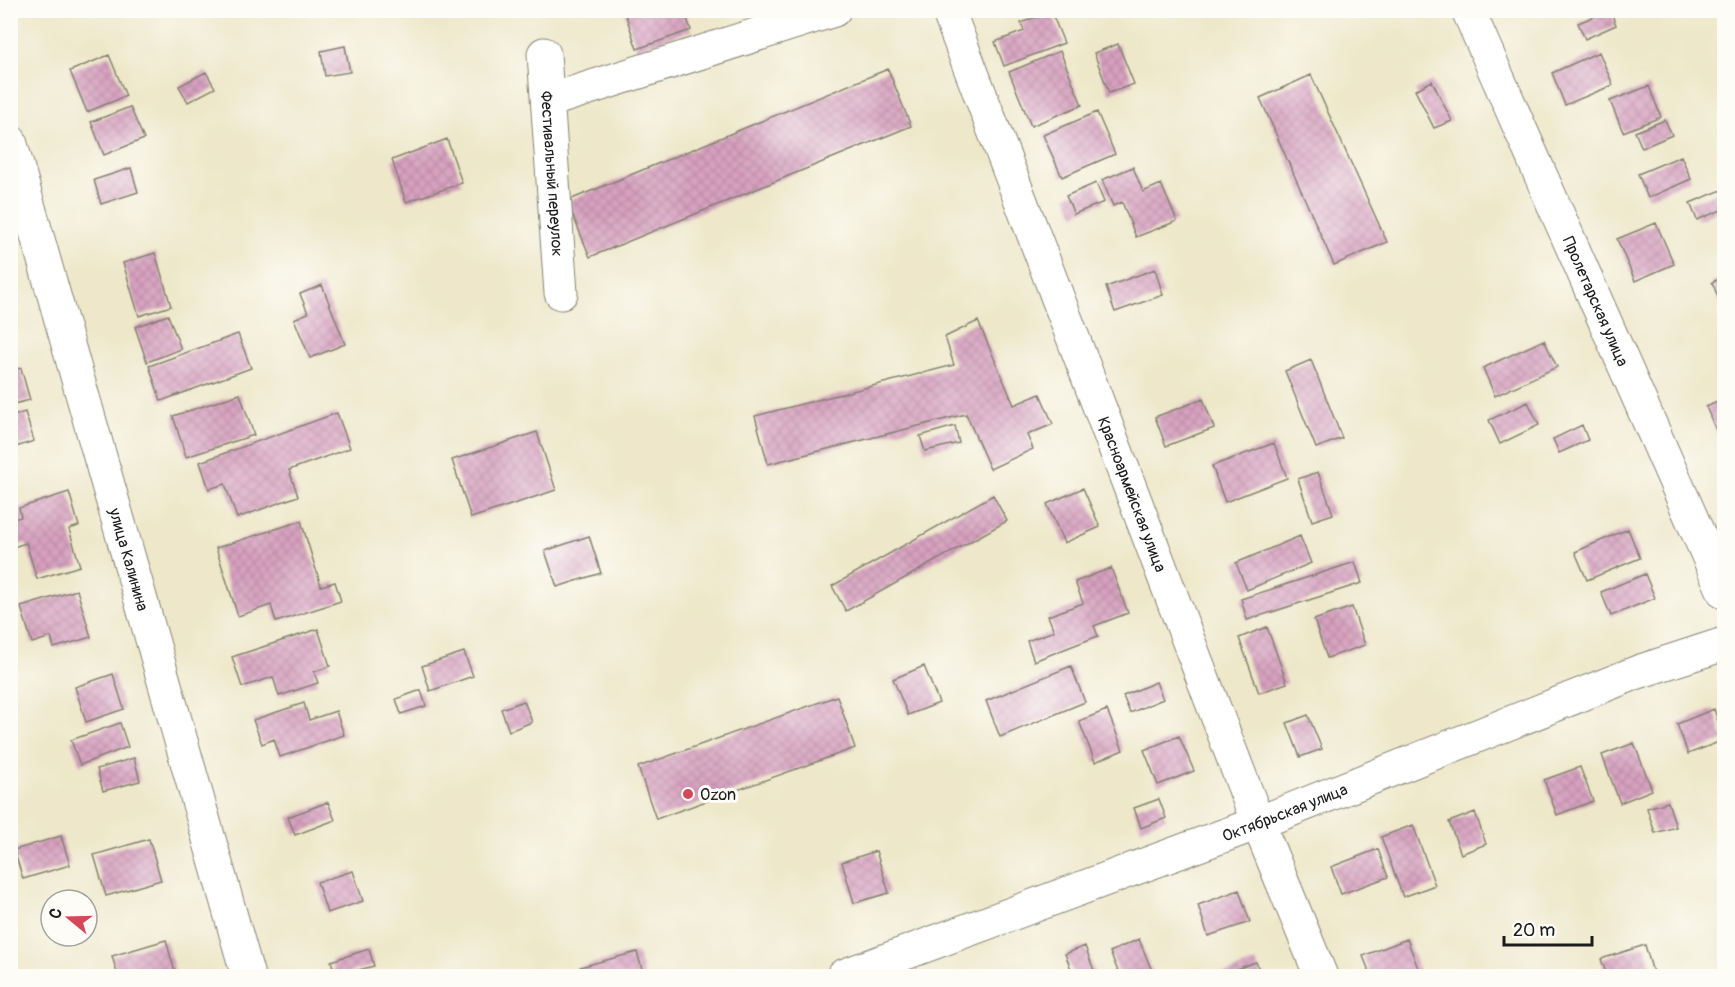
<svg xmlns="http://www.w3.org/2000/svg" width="1735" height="987" font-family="Pangolin,sans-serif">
<defs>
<pattern id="building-cross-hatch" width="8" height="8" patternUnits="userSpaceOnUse" patternTransform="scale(1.5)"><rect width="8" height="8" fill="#d7a1c0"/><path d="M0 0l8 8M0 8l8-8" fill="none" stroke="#b88aa4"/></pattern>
</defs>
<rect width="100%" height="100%" fill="#fdfcf7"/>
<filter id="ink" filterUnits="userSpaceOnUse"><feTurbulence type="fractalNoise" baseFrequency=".0167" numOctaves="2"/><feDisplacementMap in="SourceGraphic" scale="12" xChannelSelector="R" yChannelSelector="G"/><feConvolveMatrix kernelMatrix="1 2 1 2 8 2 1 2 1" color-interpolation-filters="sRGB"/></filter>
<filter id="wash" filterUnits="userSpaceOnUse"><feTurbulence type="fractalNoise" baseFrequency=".008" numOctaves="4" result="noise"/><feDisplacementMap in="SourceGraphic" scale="24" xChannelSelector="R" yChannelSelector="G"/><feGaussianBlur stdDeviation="1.35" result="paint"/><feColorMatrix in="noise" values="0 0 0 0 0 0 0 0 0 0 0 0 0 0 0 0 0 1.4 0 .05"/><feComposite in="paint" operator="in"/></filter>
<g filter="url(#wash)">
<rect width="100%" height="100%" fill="#eee7c9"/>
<g id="blocks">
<path fill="url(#building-cross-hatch)" d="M624 10H684L691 30 637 49Z
M1610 10 1616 25 1585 39 1578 23Z
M1051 11 1064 43 1004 66 995 42 1024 31 1021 23Z
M1118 44 1134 84 1109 93 1094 53Z
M345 46 350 72 325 76 321 51Z
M1060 51 1082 105 1031 126 1009 72Z
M1599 52 1613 85 1565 105 1552 73Z
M109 55 126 96 87 112 70 71Z
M888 69 911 126 590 257 567 201Z
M206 72 215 88 188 102 179 86Z
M1311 75 1387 242 1334 265 1260 98Z
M1432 81 1452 121 1434 128 1415 90Z
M1649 86 1661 117 1623 132 1610 101Z
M130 107 144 139 104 155 91 122Z
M1097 112 1115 154 1062 177 1043 135Z
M1665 120 1672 135 1642 148 1635 132Z
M447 139 462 183 406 202 392 160Z
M1681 156 1691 179 1648 198 1638 174Z
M1133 167 1143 192 1161 184 1177 221 1136 237 1122 202 1113 206 1102 180Z
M131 168 138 192 101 204 94 180Z
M1096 183 1104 202 1074 214 1066 196Z
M1724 189V209L1697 220 1690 203Z
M1656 223 1674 264 1635 281 1617 239Z
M155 253 171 306 139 316 123 263Z
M1155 269 1163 295 1115 312 1106 287Z
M1724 277V312L1712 282Z
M322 285 345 344 310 358 294 319 308 313 300 294Z
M168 315 181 349 147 362 135 327Z
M978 321 1014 405 1040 394 1053 424 1027 435 1033 449 990 469 966 414 768 464 755 416 954 365 945 337Z
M238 334 251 368 161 401 149 366Z
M1544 340 1557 367 1495 396 1483 368Z
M1311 360 1342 438 1316 448 1285 371Z
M21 368 30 400 10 405V371Z
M240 394 254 435 186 457 173 416Z
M1203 399 1214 428 1166 446 1155 417Z
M1724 399V443L1722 444 1706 407Z
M1528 402 1539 425 1500 444 1489 420Z
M25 412 34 441 10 449V417Z
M337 413 350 448 289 470 298 496 237 518 225 484 209 489 200 462Z
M1582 425 1588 440 1559 453 1553 439Z
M955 426 959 443 925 451 920 436Z
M537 432 556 490 471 518 452 460Z
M1274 443 1287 478 1225 502 1212 466Z
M1318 472 1333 514 1312 521 1298 479Z
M1083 488 1100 527 1064 543 1047 504Z
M69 492 79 526 69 529 80 566 37 579 26 543 10 548V520L21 517 19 508Z
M993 495 1007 521 846 611 832 586Z
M301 521 321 586 335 582 341 601 276 622 271 605 238 616 216 548Z
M1628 529 1640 558 1587 580 1575 552Z
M589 536 601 573 557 587 545 551Z
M1300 536 1311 563 1247 590 1236 563Z
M1355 562 1362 583 1247 620 1241 599Z
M1111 568 1128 613 1094 626 1098 636 1034 661 1027 641 1054 631 1048 616 1083 603 1075 582Z
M1645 574 1655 598 1611 616 1601 592Z
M77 590 91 637 54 648 51 637 32 643 21 607Z
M1352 607 1365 645 1327 658 1314 620Z
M1267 627 1287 683 1259 693 1239 638Z
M318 629 330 666 314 672 318 683 279 696 273 677 242 687 232 657Z
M464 652 473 676 430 691 422 666Z
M924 666 939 703 908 715 893 679Z
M1071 666 1085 702 1000 737 986 701Z
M113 674 124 709 86 722 75 687Z
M1156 682 1163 699 1130 713 1123 696Z
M421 690 426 706 401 714 396 699Z
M837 696 855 748 656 819 638 767Z
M524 701 532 722 509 731 501 709Z
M304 703 309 720 336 711 344 735 280 757 274 739 262 744 253 720Z
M1714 709 1724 740 1688 754 1677 724Z
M1107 710 1123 750 1095 762 1079 721Z
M1308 715 1322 749 1300 757 1287 723Z
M120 723 128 747 80 765 71 740Z
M1179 736 1194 771 1158 785 1144 750Z
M1634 743 1652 790 1620 803 1602 755Z
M134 758 140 781 103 791 97 769Z
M1580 767 1593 801 1557 815 1544 780Z
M1159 799 1166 818 1141 828 1134 808Z
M328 802 335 820 295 835 288 817Z
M1668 802 1676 827 1655 833 1647 808Z
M1475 812 1486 844 1461 854 1449 822Z
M1413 825 1435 885 1403 897 1381 837Z
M61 836 70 865 23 879 14 850Z
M149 839 161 880 106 896 94 855Z
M1378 849 1388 877 1341 894 1331 867Z
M876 851 889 893 854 903 842 862Z
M353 871 363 901 327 913 317 882Z
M1239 890 1250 922 1208 936 1198 905Z
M1139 939 1154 976H1120L1110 952Z
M1407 939 1421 976H1371L1363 956Z
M166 940 176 976H118L112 956Z
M1645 945 1654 976H1607L1601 959Z
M1085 946 1096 976H1074L1065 954Z
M369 949 374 966 336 976 331 961Z
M637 952 644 976H583L580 967Z
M1256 962 1262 976H1218Z"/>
</g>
</g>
<g filter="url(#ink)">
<use href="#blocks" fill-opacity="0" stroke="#858272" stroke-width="1.5"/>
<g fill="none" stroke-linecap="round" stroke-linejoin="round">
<defs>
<g id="minor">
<path id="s1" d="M948 10 1258 823 1321 976"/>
<path id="s2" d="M1468 10 1724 592"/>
<path id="s3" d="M544 54 561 293"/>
<path d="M548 101 834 10"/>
<path id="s4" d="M10 141 248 976"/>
<path id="s5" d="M843 976 1258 823 1638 672 1724 644"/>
</g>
</defs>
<use href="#minor" stroke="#858272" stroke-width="35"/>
<use href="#minor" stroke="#fff" stroke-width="33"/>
</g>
</g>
<circle fill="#d1495b" stroke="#fdfcf7" stroke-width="2" cx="688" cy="794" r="6"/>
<g text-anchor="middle" stroke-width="6" stroke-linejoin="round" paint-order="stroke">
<g font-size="16" fill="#1c1c1c" stroke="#fdfcf7">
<text dy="6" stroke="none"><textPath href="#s3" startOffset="120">Фестивальный переулок</textPath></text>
<text dy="6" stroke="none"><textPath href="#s2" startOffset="318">Пролетарская улица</textPath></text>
<text dy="6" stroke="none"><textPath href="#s1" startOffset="518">Красноармейская улица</textPath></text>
<text dy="6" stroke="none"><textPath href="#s4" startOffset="435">улица Калинина</textPath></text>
<text dy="6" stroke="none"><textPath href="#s5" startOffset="471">Октябрьская улица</textPath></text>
</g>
<g font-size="16" fill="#1c1c1c" stroke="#fdfcf7" text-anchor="start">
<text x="700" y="800">Ozon</text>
</g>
</g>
<rect width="1735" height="987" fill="none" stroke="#fdfcf7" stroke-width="36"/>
<g transform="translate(69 918) rotate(289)"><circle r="28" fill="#fdfcf7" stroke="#a3a29f" stroke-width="1.5"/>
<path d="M0-4.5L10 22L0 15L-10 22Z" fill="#d1495b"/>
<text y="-9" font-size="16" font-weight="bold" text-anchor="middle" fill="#1c1c1c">С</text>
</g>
<path d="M1504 936v9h88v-9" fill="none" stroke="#1c1c1c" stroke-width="3"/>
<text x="1513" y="936" font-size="18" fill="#1c1c1c" stroke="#fdfcf7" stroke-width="4.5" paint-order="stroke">20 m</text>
</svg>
